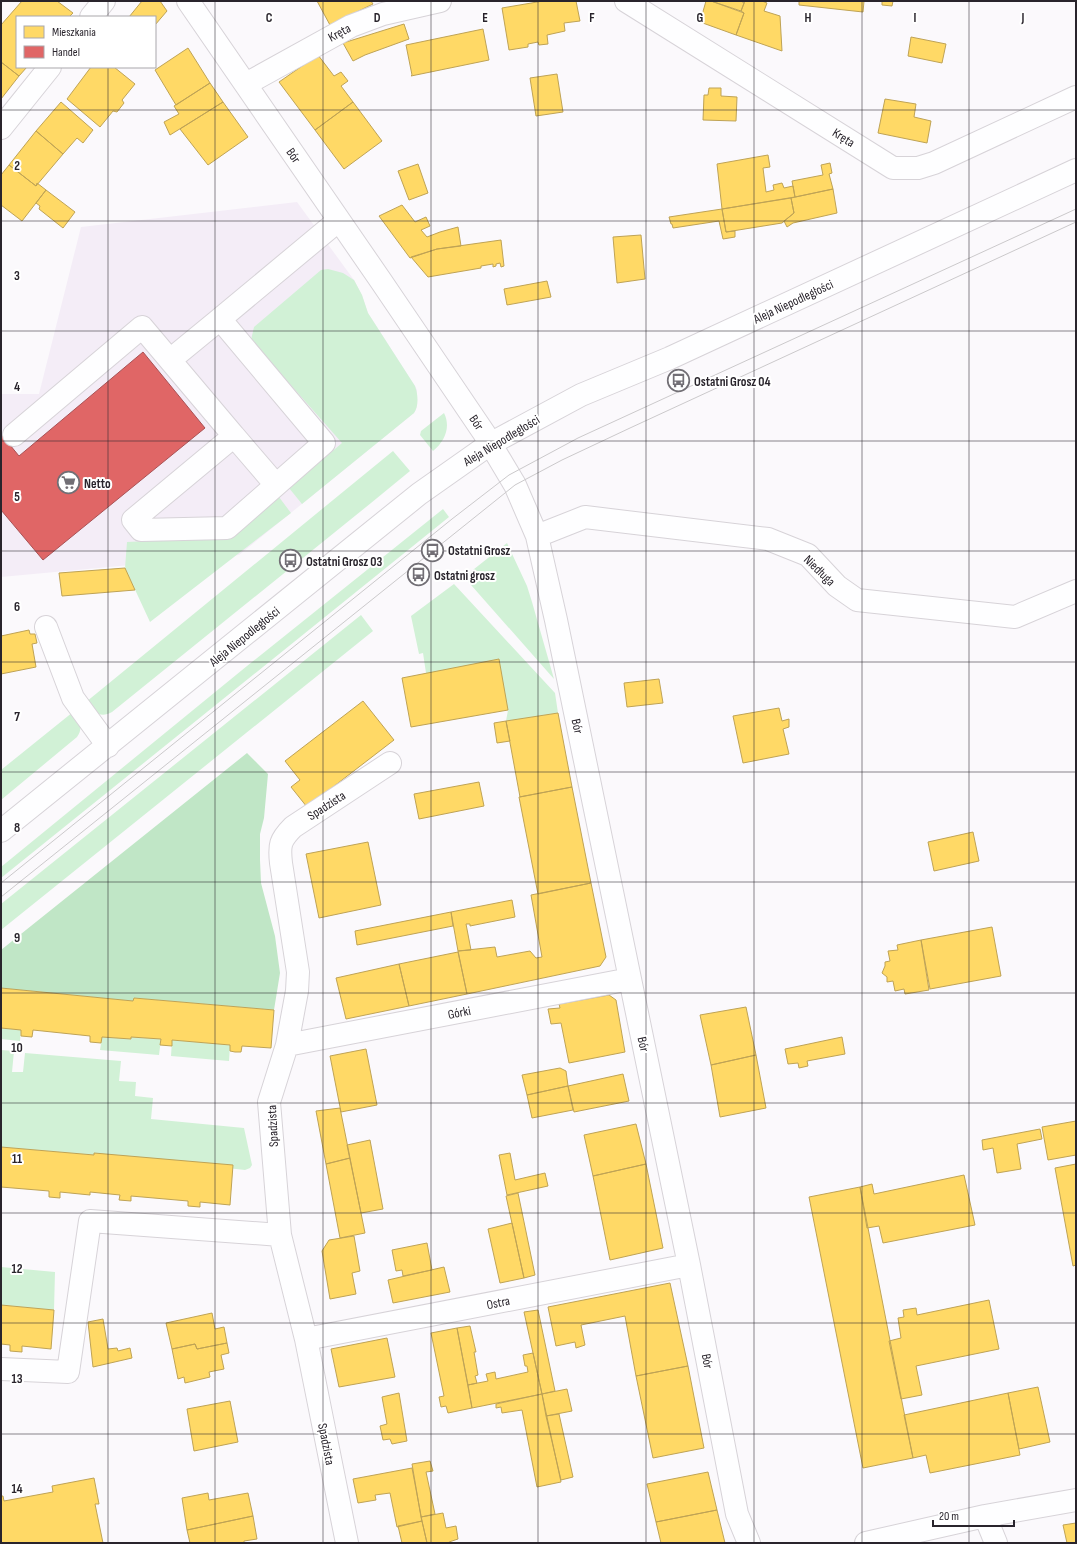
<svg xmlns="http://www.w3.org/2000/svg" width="1077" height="1544" font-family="'Sofia Sans Condensed',sans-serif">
<rect width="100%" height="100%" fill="#fbf9fc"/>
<path fill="#f4edf7" d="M297 202 354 280 362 295 368 313 415 386 417 390V407L414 413 239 555 1 577V394H39L81 227Z"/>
<path fill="#d1f1d6" d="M328 269 343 273 354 280 362 295 368 313 415 386C418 394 419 406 414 413L302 504 289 488 342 443 251 340 254 327 321 270Z
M444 413C451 427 445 441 433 451L420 435 421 431Z
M393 451 410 471 371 503 112 712C99 719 94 711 86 702Z
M279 497 291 513 150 622 125 568 127 542 232 537Z
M443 509 449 517 1 878V867L247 666Z
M507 543 527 586 532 602 554 679 464 577Z
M454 584 555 693 558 713 506 721 508 710 426 673 423 653 419 654 411 616Z
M361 615 373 631 1 930V904Z
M73 712C79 721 84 727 77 737L1 800V770Z
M1 1028 21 1030 20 1041 1 1039Z
M102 1037 131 1039V1037L161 1039 159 1055 100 1050Z
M172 1040 230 1045 229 1061 171 1056Z
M1 1050 14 1051 12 1072H23L25 1053 121 1061 119 1081 136 1082 135 1096 153 1098 151 1119 244 1128 252 1165 250 1168 245 1170 94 1153V1155L1 1147Z
M1 1267 55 1272 54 1310 1 1305Z"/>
<path fill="#c0e6c6" d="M247 753 268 774 264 818 260 834V860L261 883 275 936 280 973 274 1010 134 998 133 1001 1 988V950Z"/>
<path fill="#ffd966" stroke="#bfa355" d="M22 1H57L73 13 69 17H17V67H27L19 76 1 62V25Z
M142 1H160L167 11 155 25V17H129Z
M317 1H371L373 4 330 25Z
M543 1H576L580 21 564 23 565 31 547 35 548 44 539 45 538 42 528 44V47L509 50 502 8Z
M706 1H711L744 13 736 35 700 22Z
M711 1H741L744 3 741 11Z
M745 1H762L767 3 764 11 780 16 782 51 736 35 744 13 741 11Z
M799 1H864L863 12 799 5Z
M882 1H893L892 6 882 5Z
M404 24 409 39 365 55 353 61 343 43Z
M483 29 489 60 411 76 412 75 406 45Z
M911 37 946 44 942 63 908 56Z
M188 48 210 83 176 105 155 70Z
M318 55 334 76 341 72 348 81 341 86 353 102 315 130 279 82Z
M1 62 19 76 1 99Z
M91 67H114L135 84 122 100 124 103 117 112 113 111 100 127 67 99Z
M557 74 563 112 536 116 530 78Z
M210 83 223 102 170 135 164 122 179 114 174 106Z
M709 88H721V96L737 97 736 121 703 120 704 95H708Z
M885 99 916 104 914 117 931 121 927 143 878 133Z
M61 102 93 130 83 143 77 138 63 154 36 131Z
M223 102 248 137 208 165 180 129Z
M353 102 382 141 344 169 315 130Z
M36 131 63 154 36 186 9 165Z
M768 155 770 167 763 168 766 192 774 190 773 185 782 183 784 188 793 186 795 197 722 209 717 164Z
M830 163 832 173 829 174 833 189 795 197 792 181 823 175 821 165Z
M418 164 428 193 409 200 398 171Z
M9 165 36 186 37 183 46 190 22 221 1 205V175Z
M833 189 837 213 793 223 787 227 784 221 794 213 791 198Z
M46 190 75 212 63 228 39 209 40 206 36 203Z
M791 198 794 213 782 223 726 232 722 209Z
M402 205 415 222 426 217 430 226 421 230 427 237 440 232 458 227 461 246 437 249 410 258 379 216Z
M722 209 726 232 735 231V237L723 239 719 221 673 228 672 224H671L669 217Z
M641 235 645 279 617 283 613 237Z
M501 240 504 266 501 267 500 263 496 264V266L493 267V264L481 266V268L428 277 411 257 437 249Z
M547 281 551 297 507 305 504 289Z
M125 568 135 590 62 596 59 573Z
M29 630 30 634H35L37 643 32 644 36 667 1 674V636Z
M499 659 508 710 411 727 402 678Z
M659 679 663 703 627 707 624 683Z
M363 701 394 740 307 807 291 787 300 780 285 761Z
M779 708 782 721 789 719V727L783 729 789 754 743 763 733 716Z
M558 713 572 787 520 797 506 721Z
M506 721 510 741 497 743 494 723Z
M479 782 484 806 419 819 414 794Z
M572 787 591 883 538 894 519 797Z
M973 832 979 861 934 871 928 842Z
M368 842 381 905 319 918 306 854Z
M591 883 606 957 600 966 467 994 458 951 495 947 497 957 530 951 536 958 542 957 531 895Z
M512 900 515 917 470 926V924H466L471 950 458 951 451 912Z
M451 912 453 926 357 945 355 931Z
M992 927 1001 976 930 989 921 940Z
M921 940 929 990 905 994 904 989 895 991 893 981 887 982V977L882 973 885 966V962L890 961 888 951 898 950 897 945Z
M458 952 467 994 409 1006 399 964Z
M399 964 409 1006 346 1019 336 978Z
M1 988 133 1001 134 998 274 1010 271 1048 242 1046 241 1052H235L230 1051V1045L172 1040V1046L160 1045 161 1039 131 1037V1039L102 1037 101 1043 90 1042V1036L33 1030 32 1037 21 1036V1030L1 1028Z
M609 995 616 1000 625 1052 569 1063 561 1023 551 1024 548 1009 560 1008 559 1004Z
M746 1007 756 1055 711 1065 700 1015Z
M842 1037 845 1054 807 1061 808 1066 799 1068 798 1063 788 1064 785 1049Z
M366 1049 377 1105 341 1112 330 1056Z
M756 1055 766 1108 720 1117 711 1065Z
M560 1068 566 1071 568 1086 527 1095 522 1075Z
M623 1074 629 1101 574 1112 568 1086Z
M568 1086 573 1110 532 1118 527 1095Z
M340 1108 350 1158 326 1164 316 1111Z
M1076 1121V1155L1048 1160 1042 1127Z
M636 1124 646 1164 593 1176 584 1135Z
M1040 1129 1042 1139 1017 1144 1021 1169 997 1173 993 1148 983 1150 982 1140Z
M370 1140 383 1209 361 1213 347 1145Z
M1 1147 94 1155V1153L233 1165 230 1205 200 1202V1207L188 1206V1201L131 1196V1201L119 1200 120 1195 90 1192V1195L60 1192V1198L49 1197V1191L1 1187Z
M510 1153 515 1180 545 1173 548 1186 507 1195 499 1155Z
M350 1158 365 1233 340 1238 326 1164Z
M646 1164 663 1248 610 1260 593 1176Z
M1076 1164V1265L1073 1266 1055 1168Z
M964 1175 975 1225 883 1243 879 1226 867 1228 860 1187 872 1184 874 1194Z
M860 1187 913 1458 863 1468 809 1197Z
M518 1193 535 1275 524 1278 506 1196Z
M512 1223 524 1278 500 1283 488 1229Z
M354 1236 360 1271 352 1273 356 1294 330 1299 322 1251 329 1240Z
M427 1243 432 1270 403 1276 402 1270 396 1271 392 1250Z
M444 1267 450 1292 393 1303 388 1280Z
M670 1283 688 1366 636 1376 625 1316 581 1325 585 1345 576 1348 575 1342 556 1346 548 1307Z
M989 1300 999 1349 916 1366 922 1395 901 1399 889 1341 901 1338 898 1318 904 1317 903 1310 916 1308 917 1315Z
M1 1305 54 1310 51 1349 22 1346V1352L10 1351V1345L1 1344Z
M538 1310 555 1391 542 1394 524 1312Z
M212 1313 215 1329 224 1327 227 1343 197 1349 195 1344 172 1349 166 1323Z
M103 1319 108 1349 117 1348 118 1351 130 1348 132 1358 93 1367 88 1322Z
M470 1326 476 1352H474L478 1375 475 1376 477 1383 468 1385 457 1328Z
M457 1328 472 1408 448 1413 446 1406 441 1407 439 1397 444 1396 431 1333Z
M387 1338 395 1377 339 1387 331 1349Z
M227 1343 229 1353 221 1355 224 1369 209 1372 210 1377 185 1383 184 1377 178 1379 172 1349 195 1344 197 1349Z
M533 1353 542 1394 472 1408 468 1385 488 1381 486 1374 495 1372 496 1379 528 1372 527 1366H525L523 1355Z
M688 1366 704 1448 653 1458 636 1376Z
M1038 1387 1050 1442 1019 1449 1008 1393Z
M567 1389 572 1411 546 1416 542 1394Z
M399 1393 407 1441 392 1444 390 1439 383 1440 380 1426 387 1424 382 1397Z
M1008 1393 1020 1455 930 1473 926 1455 913 1458 904 1415Z
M542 1394 561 1482 537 1487 522 1410 502 1413 501 1407 496 1408V1404Z
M230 1401 238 1442 194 1451 187 1409Z
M559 1414 573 1477 561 1480 546 1416Z
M430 1461 433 1471 426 1472 435 1514 421 1517 412 1464Z
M412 1468 422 1521 397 1527 390 1493 375 1495 376 1500 358 1503 353 1479Z
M708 1472 717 1510 656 1522 647 1484Z
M94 1478 99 1504H95L103 1543H1V1496H3L4 1501 53 1492 52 1486Z
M208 1493 209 1500 248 1493 253 1516 187 1530 182 1498Z
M717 1510 725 1543H661L656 1522Z
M443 1513 446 1528 456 1526 458 1539 449 1542V1543H427L421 1517Z
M253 1516 257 1539 244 1541V1543H190L187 1530Z
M422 1521 427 1543H402L398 1526Z
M1076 1523V1543H1067L1063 1525Z"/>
<path fill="#e06666" stroke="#a95255" d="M143 352 205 428 43 560 1 510V434L19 456Z"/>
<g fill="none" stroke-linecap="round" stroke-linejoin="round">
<defs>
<path id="minor" d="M188 1 381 281 484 433 515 485 537 536 556 620 689 1265 737 1514 749 1543
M626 1 893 168H918L934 163 1076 97
M91 17 104 1
M246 84 351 26 383 14 440 1
M1 128 50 67
M220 319 339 220
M14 435 142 327 234 436 133 520 141 530 227 528 324 443 220 319 170 360
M234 436 276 485
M537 536 585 517 768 539 808 555 837 586 857 600 1015 617 1076 591
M46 627 73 698 108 746
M1 831 419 494 490 444 581 395 670 358 1076 170
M287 1045 630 979
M306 1339 689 1265
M1 1369 68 1372 90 1221 280 1235
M985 1516 996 1543
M347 1543 306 1339 280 1235 269 1102 287 1045 297 991 298 972 281 863C279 845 280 840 293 827L390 763
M866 1543 985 1516 1076 1500"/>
</defs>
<use href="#minor" stroke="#d7d3d8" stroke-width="24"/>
<use href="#minor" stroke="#fefeff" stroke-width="22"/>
<path stroke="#cbc9cb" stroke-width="1" d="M1 883 452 519 509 475 578 438 1076 209
M1 897 515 485 562 460 630 428 1076 222"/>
</g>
<path fill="none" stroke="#29242c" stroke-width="1" stroke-opacity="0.55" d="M108 1V17M215 1V1543M323 1V1543M431 1V1543M538 1V1543M646 1V1543M754 1V1543M862 1V1543M969 1V1543M108 67V1543M1 110H1076M1 221H1076M1 331H1076M1 441H1076M1 551H1076M1 662H1076M1 772H1076M1 882H1076M1 993H1076M1 1103H1076M1 1213H1076M1 1323H1076M1 1434H1076"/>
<defs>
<symbol id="bus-ring" viewBox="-11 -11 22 22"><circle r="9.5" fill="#fff" stroke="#726f75" stroke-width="1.5"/><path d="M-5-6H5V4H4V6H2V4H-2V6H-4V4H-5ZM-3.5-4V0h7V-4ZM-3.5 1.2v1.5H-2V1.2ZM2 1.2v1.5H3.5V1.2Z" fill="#726f75"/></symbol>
<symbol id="supermarket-ring" viewBox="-11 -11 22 22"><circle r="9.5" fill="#fff" stroke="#726f75" stroke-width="1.5"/><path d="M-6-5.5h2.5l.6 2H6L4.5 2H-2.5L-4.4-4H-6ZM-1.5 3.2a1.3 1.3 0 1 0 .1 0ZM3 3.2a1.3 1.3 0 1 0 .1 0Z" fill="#726f75"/></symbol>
</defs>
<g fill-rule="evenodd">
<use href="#bus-ring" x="666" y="368" width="25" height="25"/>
<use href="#supermarket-ring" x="56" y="470" width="25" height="25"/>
<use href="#bus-ring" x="420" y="538" width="25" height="25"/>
<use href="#bus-ring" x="278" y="548" width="25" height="25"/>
<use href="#bus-ring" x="406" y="562" width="25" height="25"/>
</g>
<g text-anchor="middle" stroke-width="4" stroke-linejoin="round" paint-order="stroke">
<g font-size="13" fill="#29242c" stroke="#fff">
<text transform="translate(339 32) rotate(-28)" y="5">Kręta</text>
<text transform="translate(844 137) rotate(32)" y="5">Kręta</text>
<text transform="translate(294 155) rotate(55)" y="5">Bór</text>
<text transform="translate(793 301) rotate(-25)" y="5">Aleja Niepodległości</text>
<text transform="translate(477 422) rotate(56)" y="5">Bór</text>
<text transform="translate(501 440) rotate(-31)" y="5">Aleja Niepodległości</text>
<text transform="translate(820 570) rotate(44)" y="5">Niedługa</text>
<text transform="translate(244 636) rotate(-39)" y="5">Aleja Niepodległości</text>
<text transform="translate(578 726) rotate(78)" y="5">Bór</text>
<text transform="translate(326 805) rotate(-33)" y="5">Spadzista</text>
<text transform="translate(459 1012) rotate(-11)" y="5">Górki</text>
<text transform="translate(644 1044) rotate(78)" y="5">Bór</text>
<text transform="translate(272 1126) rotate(-93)" y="5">Spadzista</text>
<text transform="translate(498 1302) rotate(-11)" y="5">Ostra</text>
<text transform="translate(708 1361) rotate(79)" y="5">Bór</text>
<text transform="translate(327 1444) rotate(79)" y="5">Spadzista</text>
</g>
<g font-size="13" font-weight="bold" fill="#29242c" stroke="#fff" text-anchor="start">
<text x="694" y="386">Ostatni Grosz 04</text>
<text x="84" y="488">Netto</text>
<text x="448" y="555">Ostatni Grosz</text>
<text x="306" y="566">Ostatni Grosz 03</text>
<text x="434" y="580">Ostatni grosz</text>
</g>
</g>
<g font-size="13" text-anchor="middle" font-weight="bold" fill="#29242c" stroke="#fff" stroke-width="4" stroke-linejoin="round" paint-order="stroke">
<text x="269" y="22">C</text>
<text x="377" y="22">D</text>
<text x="485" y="22">E</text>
<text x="592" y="22">F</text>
<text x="700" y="22">G</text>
<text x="808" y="22">H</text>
<text x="915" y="22">I</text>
<text x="1023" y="22">J</text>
<text x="17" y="170">2</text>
<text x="17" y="280">3</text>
<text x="17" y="391">4</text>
<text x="17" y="501">5</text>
<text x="17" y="611">6</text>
<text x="17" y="721">7</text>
<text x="17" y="832">8</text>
<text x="17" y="942">9</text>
<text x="17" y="1052">10</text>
<text x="17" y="1163">11</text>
<text x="17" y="1273">12</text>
<text x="17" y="1383">13</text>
<text x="17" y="1493">14</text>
</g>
<rect width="1077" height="1544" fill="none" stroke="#29242c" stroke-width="4"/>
<rect x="16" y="16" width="140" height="52" fill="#ffffff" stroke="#a9a7ab"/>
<rect x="24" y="26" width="20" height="12" fill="#ffd966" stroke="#a9a7ab"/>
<text x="52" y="36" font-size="12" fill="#29242c">Mieszkania</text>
<rect x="24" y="46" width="20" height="12" fill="#e06666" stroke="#a9a7ab"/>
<text x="52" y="56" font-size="12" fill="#29242c">Handel</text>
<path d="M933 1520v6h81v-6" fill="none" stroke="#29242c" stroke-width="2"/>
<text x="939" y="1520" font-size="12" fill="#29242c" stroke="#ffffff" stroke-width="3" paint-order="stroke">20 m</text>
</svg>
